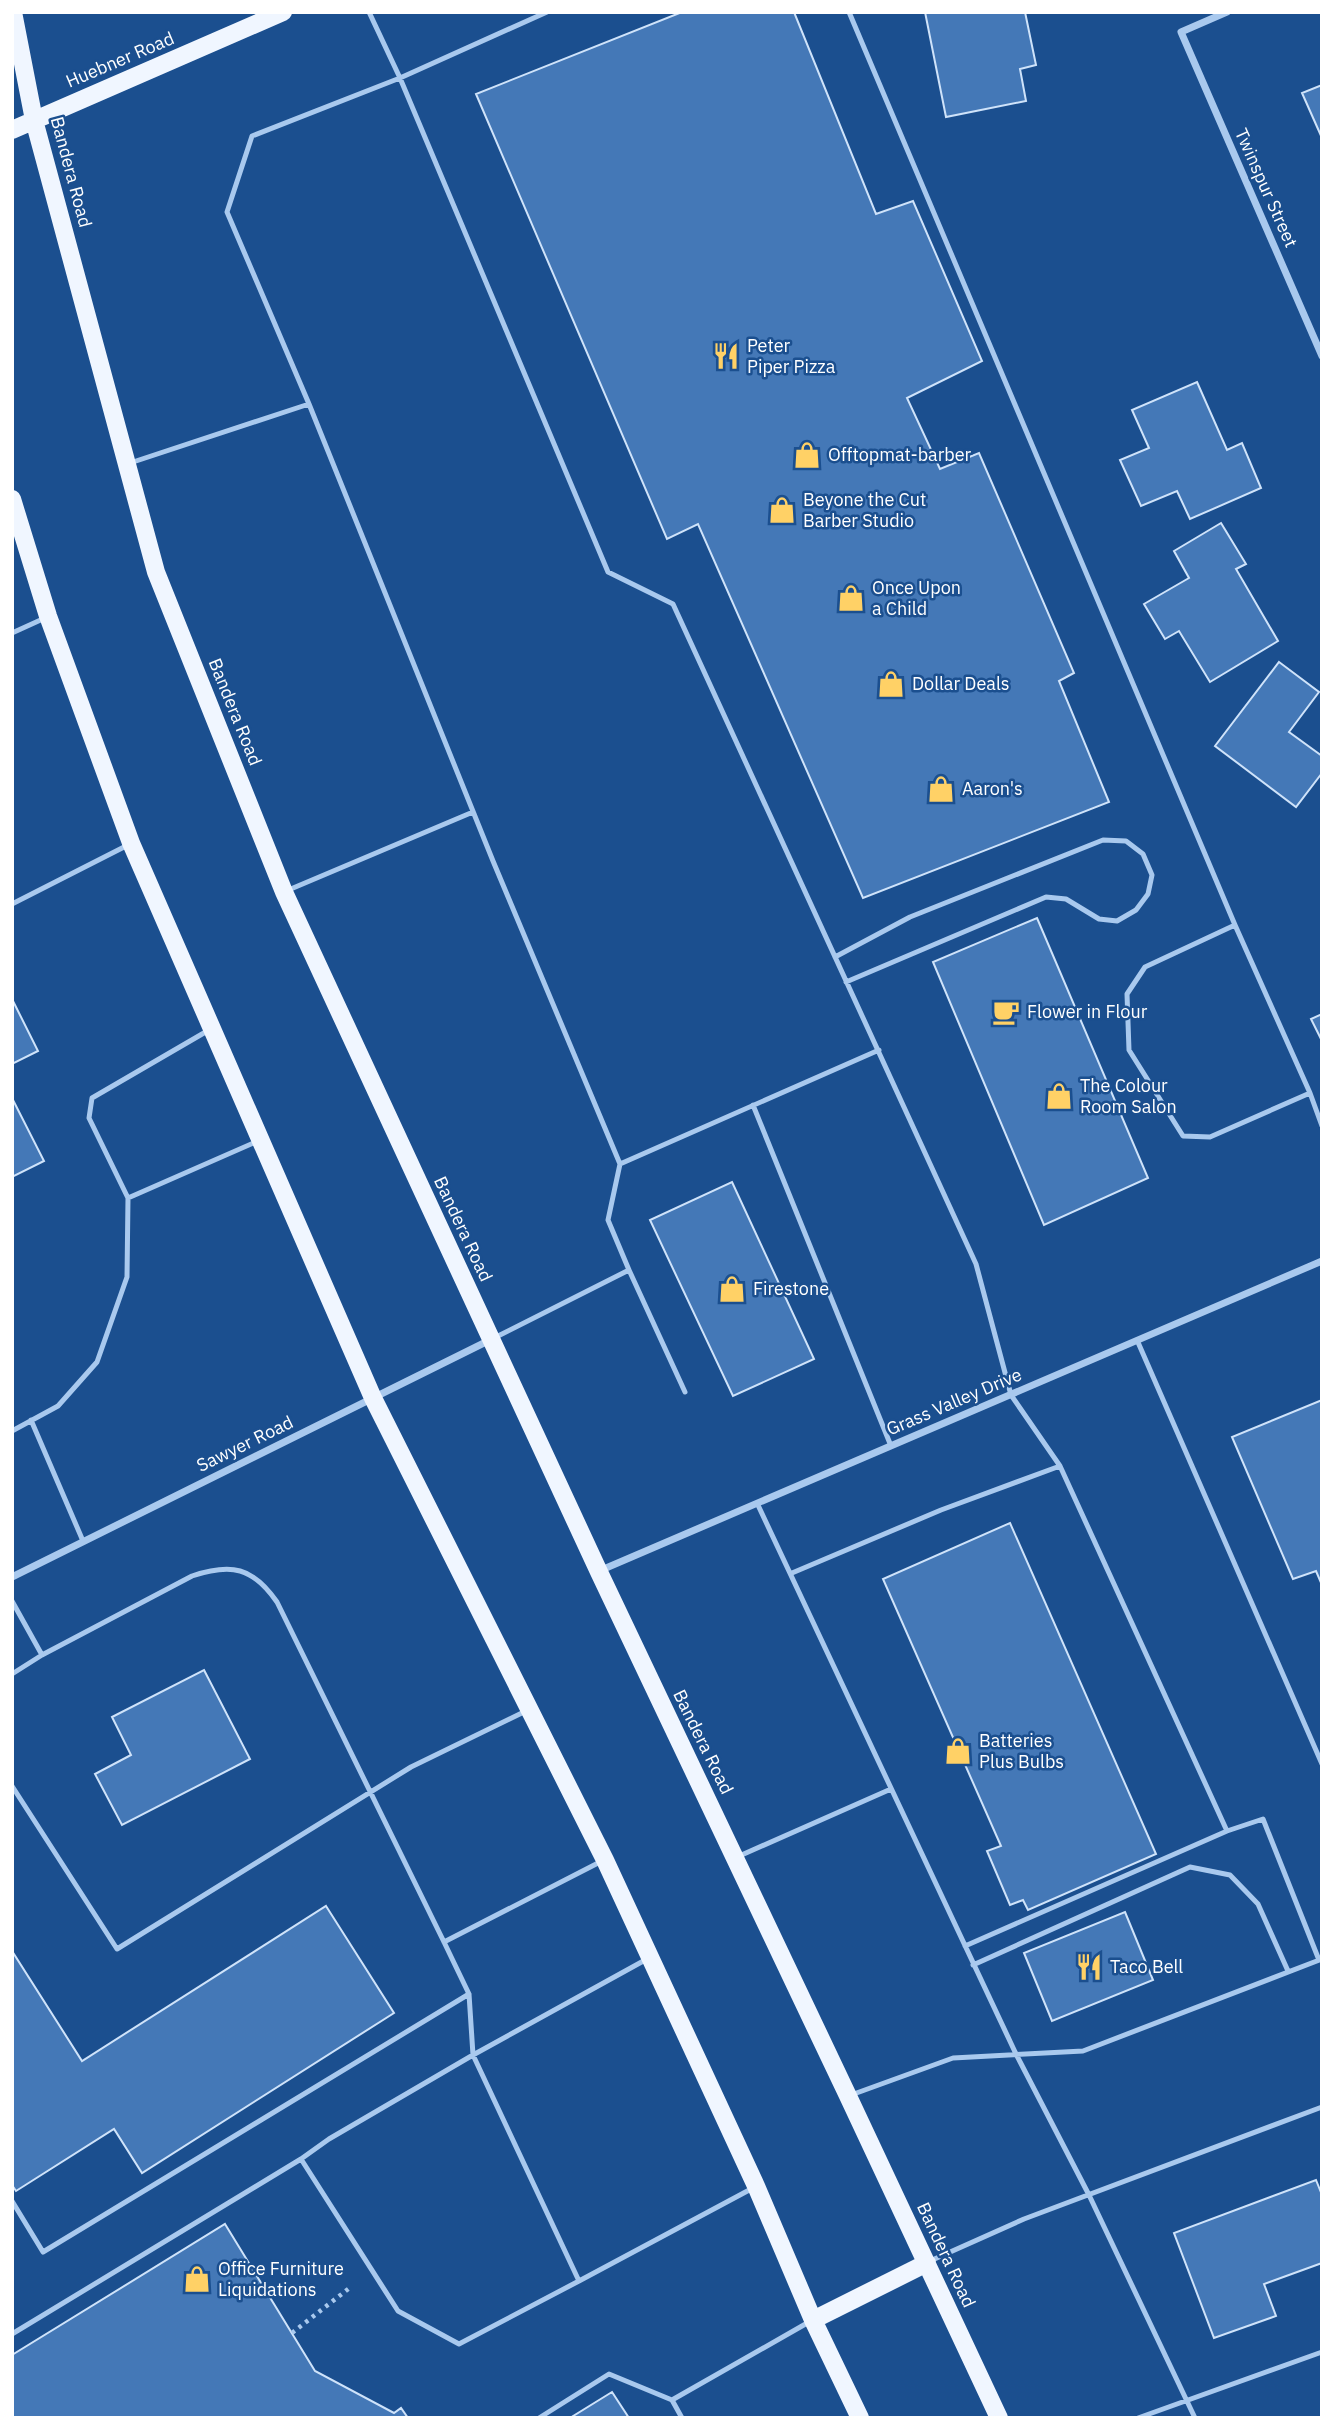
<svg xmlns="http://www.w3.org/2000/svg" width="1334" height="2430" font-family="'IBM Plex Sans',sans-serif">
<rect width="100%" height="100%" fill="#1b4f8f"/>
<path fill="#4478b7" stroke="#cfe3fa" stroke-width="2" d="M682 12H794L876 214 913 201 982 361 907 398 940 469 979 453 1074 673 1059 681 1109 802 863 898 698 524 667 539 476 94Z
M925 12H1025L1036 65 1020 69 1026 101 946 117Z
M1322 85V138L1302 93Z
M1197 382 1227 450 1242 443 1261 488 1190 519 1177 491 1141 506 1120 460 1149 448 1132 410Z
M1221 523 1246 564 1236 569 1278 641 1210 682 1179 631 1165 639 1144 604 1189 578 1174 551Z
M1279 662 1319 692 1289 732 1322 756V773L1296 807 1215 746Z
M1037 918 1148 1178 1044 1225 933 962Z
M12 999 38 1051 12 1064Z
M1322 1014V1041L1311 1019Z
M12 1098 44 1161 12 1177Z
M732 1182 814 1359 733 1396 650 1220Z
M1322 1400V1585L1316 1571 1293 1579 1232 1437Z
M1010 1523 1156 1854 1028 1910 1023 1900 1010 1905 987 1851 1001 1846 883 1579Z
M204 1670 250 1759 122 1825 95 1774 131 1755 112 1717Z
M326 1906 394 2013 142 2173 114 2129 16 2191 12 2185V1951L82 2061Z
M1125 1912 1153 1980 1052 2021 1024 1953Z
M1316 2180 1322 2195V2263L1264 2284 1276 2316 1214 2338 1174 2233Z
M225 2224 315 2371 394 2413 401 2408 408 2418H12V2355Z
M612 2392 629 2418H570Z"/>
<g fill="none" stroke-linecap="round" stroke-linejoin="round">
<path stroke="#a9c9ee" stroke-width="4.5" stroke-dasharray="3.5 5" stroke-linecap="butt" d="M292 2333 352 2286"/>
<path stroke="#a9c9ee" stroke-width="5" d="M369 12 400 78 608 572 673 604 976 1264 1011 1395 1060 1466 1227 1831
M849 12 1235 925 1310 1093 1322 1126
M130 463 309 404
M12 633 45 618
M286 891 473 812
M12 904 128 845
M1235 925 1145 967 1127 994 1129 1050 1183 1136 1210 1137 1310 1093
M835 957 910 917 1103 840 1126 841 1143 854 1152 875 1148 894 1136 910 1117 921 1099 919 1066 899 1046 897 846 982
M209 1030 92 1098 89 1118 128 1198 258 1141
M753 1105 891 1446
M620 1164 879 1050
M629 1270 685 1392
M494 1338 629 1270 608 1220 620 1164 493 861 309 404 227 212 252 136 400 78 547 12
M1137 1340 1322 1764
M31 1420 83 1541
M12 1431 58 1406 97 1362 127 1277 128 1198
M757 1503 1016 2054 1089 2195 1195 2418
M792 1573 941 1510 1060 1466
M12 1601 42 1655 12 1674
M42 1655 192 1576C231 1563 253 1567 277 1602L444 1942 469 1994 473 2055 579 2281 753 2188
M12 1786 117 1949 411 1767 528 1710
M737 1857 891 1789
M444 1942 602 1861
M965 1946 1227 1831 1263 1819 1319 1960
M973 1965 1190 1867 1230 1875 1258 1904 1288 1971
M851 2095 953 2058 1083 2051 1322 1959
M12 2201 43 2252 469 1994
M930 2261 1024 2219 1322 2107
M579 2281 459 2344 398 2311 301 2159 329 2139 473 2055 647 1959
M12 2334 301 2159
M672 2400 809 2322
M539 2418 609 2374 672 2400 682 2418
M1138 2418 1322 2352"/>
<path stroke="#a9c9ee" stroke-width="7" d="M1227 12 1181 32 1322 356
M599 1571 1322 1261
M12 1577 490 1340"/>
<path stroke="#f0f6ff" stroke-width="18" d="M13 12 34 120 156 572 284 892 599 1572 848 2096 999 2418
M12 130 283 12
M12 499 48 616 131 843 373 1398 605 1860 756 2186 813 2320 860 2418
M813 2320 927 2263"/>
</g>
<defs>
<symbol id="restaurant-bare" viewBox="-9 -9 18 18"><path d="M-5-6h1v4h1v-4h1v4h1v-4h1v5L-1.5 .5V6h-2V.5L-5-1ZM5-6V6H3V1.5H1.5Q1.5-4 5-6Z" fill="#ffd166" stroke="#1b4f8f" stroke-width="2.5" paint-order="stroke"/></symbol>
<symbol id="shop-bare" viewBox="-9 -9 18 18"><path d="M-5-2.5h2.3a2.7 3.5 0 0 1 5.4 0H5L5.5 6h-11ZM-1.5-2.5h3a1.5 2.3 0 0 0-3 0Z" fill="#ffd166" stroke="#1b4f8f" stroke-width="2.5" paint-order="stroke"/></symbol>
<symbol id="cafe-bare" viewBox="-9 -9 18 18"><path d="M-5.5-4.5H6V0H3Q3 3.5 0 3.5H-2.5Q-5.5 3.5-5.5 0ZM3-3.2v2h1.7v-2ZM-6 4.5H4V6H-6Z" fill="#ffd166" stroke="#1b4f8f" stroke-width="2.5" paint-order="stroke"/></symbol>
</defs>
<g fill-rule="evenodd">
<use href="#restaurant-bare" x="707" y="337" width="38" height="38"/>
<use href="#shop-bare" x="788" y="436" width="38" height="38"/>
<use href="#shop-bare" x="763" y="491" width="38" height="38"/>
<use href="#shop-bare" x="832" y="579" width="38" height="38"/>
<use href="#shop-bare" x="872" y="665" width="38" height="38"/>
<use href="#shop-bare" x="922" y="770" width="38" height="38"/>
<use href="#cafe-bare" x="987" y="993" width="38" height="38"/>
<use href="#shop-bare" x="1040" y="1077" width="38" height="38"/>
<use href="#shop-bare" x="713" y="1270" width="38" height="38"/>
<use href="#shop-bare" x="939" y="1732" width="38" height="38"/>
<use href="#restaurant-bare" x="1070" y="1948" width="38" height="38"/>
<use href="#shop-bare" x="178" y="2260" width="38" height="38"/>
</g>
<g text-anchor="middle" stroke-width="5" stroke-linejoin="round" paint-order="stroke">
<g font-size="18" fill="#fff" stroke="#1b4f8f">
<text transform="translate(120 60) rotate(-23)" y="6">Huebner Road</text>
<text transform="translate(71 172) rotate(75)" y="6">Bandera Road</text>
<text transform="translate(1266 188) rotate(66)" y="6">Twinspur Street</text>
<text transform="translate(235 712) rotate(68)" y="6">Bandera Road</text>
<text transform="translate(463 1229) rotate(65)" y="6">Bandera Road</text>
<text transform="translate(954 1402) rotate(-23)" y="6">Grass Valley Drive</text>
<text transform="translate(245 1444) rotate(-26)" y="6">Sawyer Road</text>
<text transform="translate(703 1742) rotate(64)" y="6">Bandera Road</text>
<text transform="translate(946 2255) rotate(65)" y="6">Bandera Road</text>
</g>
<g font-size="18" fill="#fff" stroke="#1b4f8f" text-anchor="start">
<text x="747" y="352">Peter<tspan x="747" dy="21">Piper Pizza</tspan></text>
<text x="828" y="461">Offtopmat-barber</text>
<text x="803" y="506">Beyone the Cut<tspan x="803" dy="21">Barber Studio</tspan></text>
<text x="872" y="594">Once Upon<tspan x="872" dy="21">a Child</tspan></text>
<text x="912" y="690">Dollar Deals</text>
<text x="962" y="795">Aaron's</text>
<text x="1027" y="1018">Flower in Flour</text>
<text x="1080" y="1092">The Colour<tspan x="1080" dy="21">Room Salon</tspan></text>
<text x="753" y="1295">Firestone</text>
<text x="979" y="1747">Batteries<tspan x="979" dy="21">Plus Bulbs</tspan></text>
<text x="1110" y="1973">Taco Bell</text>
<text x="218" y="2275">Office Furniture<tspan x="218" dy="21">Liquidations</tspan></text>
</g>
</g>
<rect width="1334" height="2430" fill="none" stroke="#ffffff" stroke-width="28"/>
</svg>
